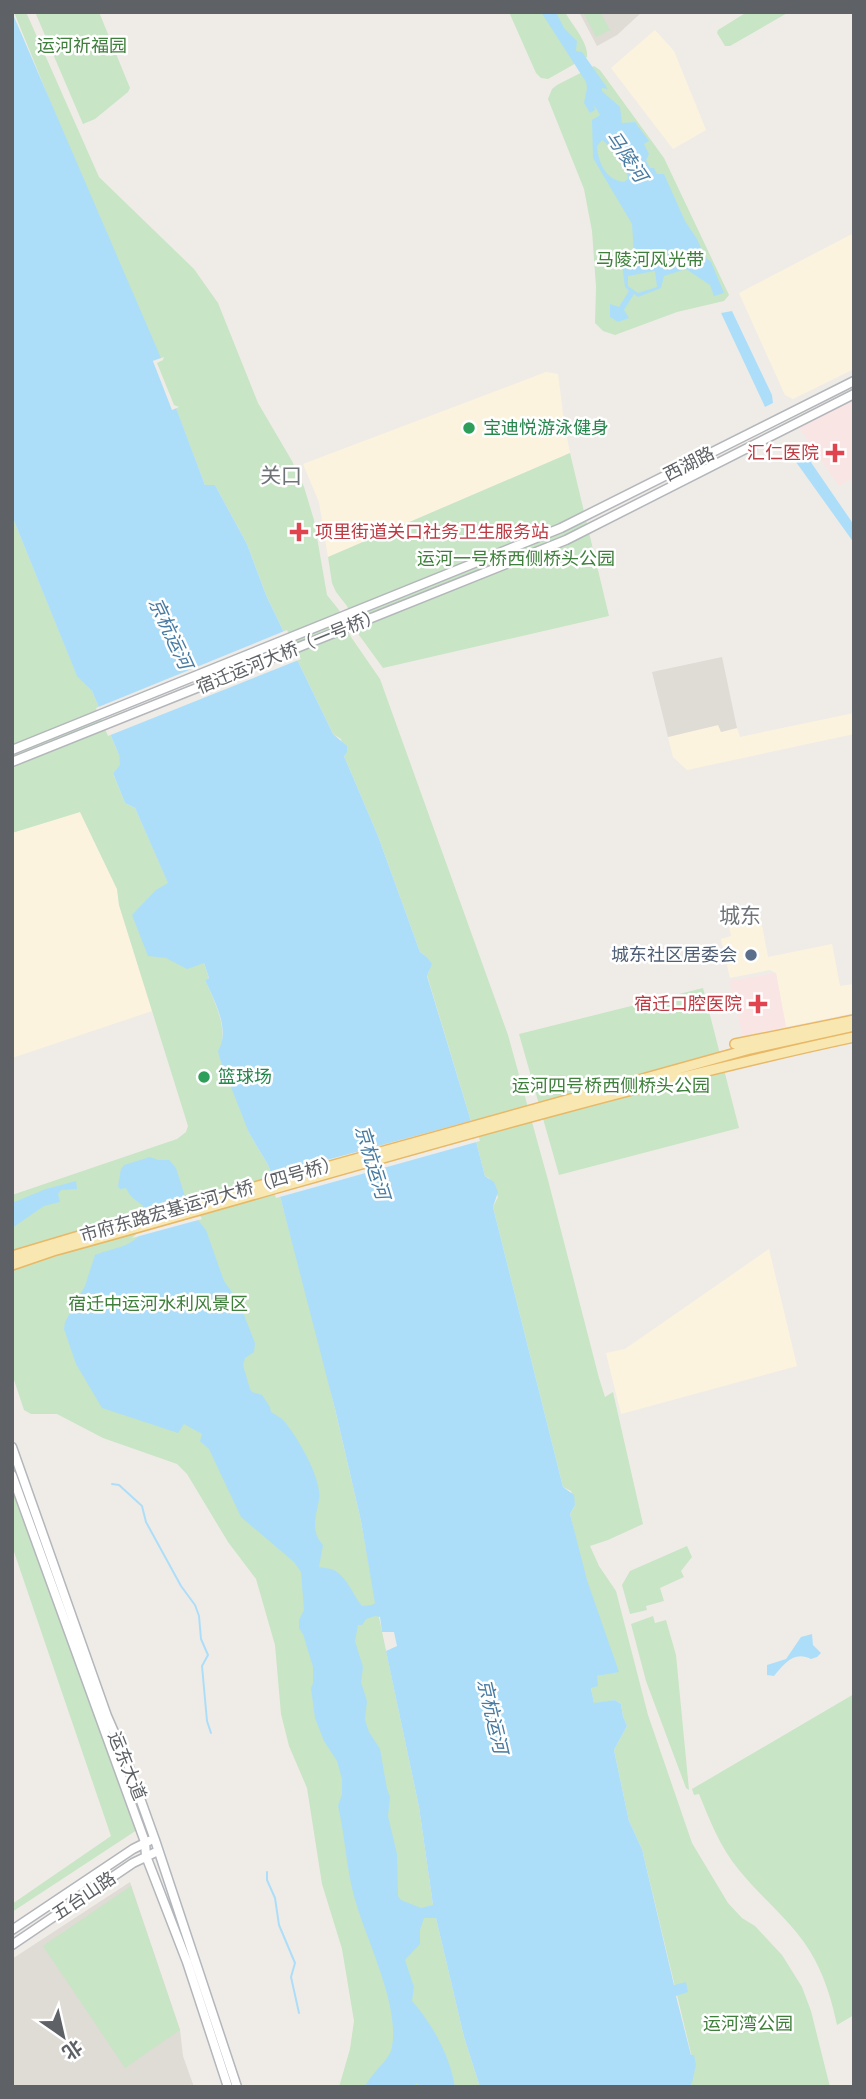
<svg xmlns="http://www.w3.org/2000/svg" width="866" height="2099" font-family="'Work Sans','Noto Sans SC',sans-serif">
<rect width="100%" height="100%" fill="#efece7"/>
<path fill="#fcf3df" d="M655 30 674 51 706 130 673 149 611 68Z
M854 233V369L793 399 785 395 739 293Z
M546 372 558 374 564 422 570 453 328 557 319 502 303 464Z
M854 713V734L687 770 673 757 668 737 719 725 721 732 737 728 740 737Z
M80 812 117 889 119 905 152 1011 12 1058V833Z
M759 910 768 957 832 944 840 986 854 984V1013L786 1027 776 973 770 970 730 978 721 939 731 936 727 916Z
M769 1249 797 1366 621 1414 606 1353 625 1349Z"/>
<path fill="#dfdbd5" d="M579 12H642L617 35 597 46Z
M722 657 737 728 721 732 718 725 668 737 652 672Z
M130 1882 180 2030 183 2056 194 2087H12V1959Z"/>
<path fill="#fae5e5" d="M852 401 854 405V478L839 486 799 428Z
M776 973 786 1027 743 1036 729 981Z"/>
<path fill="#c8e5c5" d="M14 12H26L99 177 194 269 218 303 258 403 292 461 304 487 314 520 327 595 339 610 351 637 380 679 508 1035 548 1180 599 1378 605 1397 613 1392 643 1524 608 1540 590 1546 599 1566 616 1591 648 1715 692 1843 728 1903 742 1918 755 1926 782 1955 802 1987 811 2011 830 2087H691L694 2066 642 1849 629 1821 614 1750 627 1726 623 1716 621 1704 615 1700 594 1704 591 1688 597 1676 618 1671 605 1663 570 1514 575 1505 571 1491 563 1487 493 1207 498 1197 489 1178 485 1176 470 1118 427 975 429 972 427 957 420 952 378 836 344 756 341 739 333 734 266 595 247 544 215 485H205L176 409 172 410 153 361 160 358 71 153Z
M35 12H99L130 88 128 92 95 119 83 124Z
M509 12H565C572 25 589 43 587 57L548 79 541 78 536 73Z
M583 12H600L610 30 596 37Z
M747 12H789L730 46H725L717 33 718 30Z
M594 66 600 70 664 158 729 295 724 301 677 312 615 335 603 331 595 323 596 287 592 231 584 189 548 99 552 89 557 85Z
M570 453 609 616 383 668 359 635 347 606 336 592 332 583 328 557Z
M12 516 77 675 92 691 119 755 121 765 113 773 125 803 135 808 204 963 209 978 205 980C214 1000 225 1021 222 1043L249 1133 268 1165 281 1200 317 1332 361 1521 376 1603 419 1807 433 1905 464 2037 480 2087H339L350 2049 354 2021 342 1949 322 1884 307 1788 289 1746 281 1714 275 1645 256 1579 228 1542 187 1474 177 1464 103 1438 57 1414H31L24 1410 12 1374V1195L177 1139 186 1132 188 1126 119 905 117 889 80 812 12 833Z
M703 988 739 1128 559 1175 519 1034Z
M12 1468 140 1828 12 1912V1904L111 1836 12 1546Z
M687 1546 692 1557 681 1571 684 1577 660 1588 664 1601 646 1606 647 1610 630 1614 622 1585 630 1571Z
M653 1616 655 1623 666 1620 676 1655 689 1790 686 1788 646 1681 631 1624Z
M854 1694V2015L837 2025C832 2002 826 1981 815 1960 797 1925 763 1900 739 1870 720 1847 710 1821 699 1794L694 1795 692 1789Z
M131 1886 180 2030 125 2068 43 1946Z"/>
<path fill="#addef9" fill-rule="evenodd" d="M12 12 161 358 153 361 173 409 176 408 205 485H215L247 544 266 595 333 734 347 746V752L344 756 378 836 420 952 427 957 432 964 427 976 470 1118 485 1176 494 1182 498 1192 493 1207 563 1487 574 1495 575 1505 570 1514 587 1580 619 1672 597 1676 598 1686 591 1688 594 1703 615 1700 621 1704 623 1716 627 1726 614 1750 629 1821 642 1849 674 1985 686 1982 688 1992 676 1996 691 2055H694L696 2065 691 2087H480L464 2037 436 1918H424L420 1930V1944L405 1960 414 1987 412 2001C432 2023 450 2056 455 2087H420L416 2083 415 2087H365C371 2073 390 2060 392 2047 400 2004 365 1938 354 1896 346 1866 345 1835 338 1806L342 1794V1779L337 1761 324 1741 315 1718 311 1688 313 1683V1667L303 1634 299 1628V1620L304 1610 301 1572 294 1562 241 1517 216 1464 209 1449 200 1441 202 1434 184 1424 178 1433 102 1408 76 1364 64 1329 65 1322 85 1286 95 1255C121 1245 126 1250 148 1228 148 1196 136 1209 126 1188L120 1189 118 1186 121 1169 124 1165 150 1157 158 1160H169L176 1168 189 1209 206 1230 224 1281 239 1302 255 1343 254 1352 245 1358 243 1365 250 1389 252 1392 262 1395 270 1407 271 1412C276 1415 280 1417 284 1421 297 1436 323 1480 319 1500 316 1516 310 1531 323 1545L319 1567C323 1568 327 1568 331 1569 346 1574 353 1595 362 1606L372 1605 375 1603 361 1521 335 1409 281 1200 268 1165 249 1133 220 1059 218 1051C231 1030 214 1000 205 980L209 978 204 963 187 969 166 958 148 956 132 915 156 890 168 883 135 808 125 803 113 773 120 765 119 755 92 691 77 676 12 516ZM375 1616 380 1617 382 1632H394L397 1646 386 1651 419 1807 433 1905 421 1908 401 1900 398 1896 397 1854 388 1816 390 1797 387 1789 380 1749 369 1732 365 1720 367 1701 361 1682 363 1667 355 1641 358 1625H362L366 1619Z
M541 12H556L564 28 577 41 576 51 582 52 608 89 602 88V91L620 107 622 123 635 122 649 141 644 144 649 154 646 160 650 168H654L657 174H664L685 221 697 239 705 257 711 262 724 293 714 296 710 285 686 269 664 276 661 288 638 297 634 294 624 310 629 318 618 322 610 317V304L619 307 629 291 625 287 622 264 634 255 632 224 593 158 592 120 600 115 594 105 595 110 590 113 584 103 587 88 586 82ZM602 140C610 145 629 171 628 179L624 182C606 180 598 163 597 146ZM655 271 657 287 638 293 628 286V276Z
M732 311 772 395 773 403 765 407 721 313Z
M806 455 854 525V543L796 462Z
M76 1181 77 1189 61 1190 58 1194 60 1202 44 1206 12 1228V1203L46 1189Z
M812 1634 813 1645 821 1653 817 1657 811 1659C794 1650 784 1664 774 1676L767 1675V1665L786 1659 801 1637Z"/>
<path fill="#efece7" d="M164 357 163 360 157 363 174 405 179 407 172 410 153 361Z
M287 630 301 659 108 736 96 708Z
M474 1120 480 1141 276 1198 268 1176Z
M189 1198 202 1219 132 1238 145 1226 144 1211Z"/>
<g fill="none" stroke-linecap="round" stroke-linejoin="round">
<path stroke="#addef9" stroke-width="2" d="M112 1484 119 1485 142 1506 146 1522 181 1586 195 1605 199 1616 201 1639 208 1655 202 1666 207 1721 211 1733
M267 1872V1880L275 1898 279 1925 295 1963 291 1977 299 2013"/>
<defs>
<path id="secondary" d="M12 750 561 528 854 381
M12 762 566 540 854 394
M12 1447 107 1716 127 1762 155 1840 237 2087
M12 1475 145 1842 146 1856 187 1962 228 2087
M12 1930 133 1849 149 1841
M12 1945 133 1863 158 1851"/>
<path id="primary" d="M735 1044 854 1020
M12 1256 79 1236 750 1049 854 1026
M12 1265 53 1251C319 1178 585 1095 854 1037"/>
</defs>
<use href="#secondary" stroke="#b3b6ba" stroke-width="11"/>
<use href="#primary" stroke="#e8b867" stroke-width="12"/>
<use href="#secondary" stroke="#fff" stroke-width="8"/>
<use href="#primary" stroke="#f9e7b1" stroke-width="9"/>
</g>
<g fill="#2e9e5b" stroke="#fff" stroke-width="2.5">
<circle cx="469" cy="428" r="7"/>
<circle cx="204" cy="1077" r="7"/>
</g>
<g fill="#e0444e" stroke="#fff" stroke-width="2.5">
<path d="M831.5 442.5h7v7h7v7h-7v7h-7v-7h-7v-7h7z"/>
<path d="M295.5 521.5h7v7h7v7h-7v7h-7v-7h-7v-7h7z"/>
<path d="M754.5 993.5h7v7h7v7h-7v7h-7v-7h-7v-7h7z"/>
</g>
<circle fill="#5c6f8a" stroke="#fff" stroke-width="2.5" cx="751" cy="955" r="7"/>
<g text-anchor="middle" stroke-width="5" stroke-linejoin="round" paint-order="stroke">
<g font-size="18" fill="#3e803b" stroke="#fff">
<text x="82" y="52">运河祈福园</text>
<text x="650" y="266">马陵河风光带</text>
<text x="516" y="565">运河一号桥西侧桥头公园</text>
<text x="611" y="1092">运河四号桥西侧桥头公园</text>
<text x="158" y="1310">宿迁中运河水利风景区</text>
<text x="748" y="2030">运河湾公园</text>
</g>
<g font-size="18" fill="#27864d" stroke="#fff" text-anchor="start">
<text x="483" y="434">宝迪悦游泳健身</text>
<text x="218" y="1083">篮球场</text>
</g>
<g font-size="18" fill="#be3a42" stroke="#fff" text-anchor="end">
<text x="819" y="459">汇仁医院</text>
<text x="315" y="538" text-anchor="start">项里街道关口社务卫生服务站</text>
<text x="742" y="1010">宿迁口腔医院</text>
</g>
<g font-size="18" fill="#5e6266" stroke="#fff">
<text transform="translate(689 464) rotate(-27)" y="6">西湖路</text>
<text transform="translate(289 651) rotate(-22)" y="6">宿迁运河大桥（一号桥）</text>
<text transform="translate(210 1199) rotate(-16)" y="6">市府东路宏基运河大桥（四号桥）</text>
<text transform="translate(127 1766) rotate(68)" y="6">运东大道</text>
<text transform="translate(84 1896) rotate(-34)" y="6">五台山路</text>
</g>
<g font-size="18" fill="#4e5e75" stroke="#fff" text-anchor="end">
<text x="737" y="961">城东社区居委会</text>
</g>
<g font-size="19" font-style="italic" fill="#477ba2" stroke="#fff">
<text transform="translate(627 156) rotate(56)" y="7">马陵河</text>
<text transform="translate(171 633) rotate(65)" y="7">京杭运河</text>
<text transform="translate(373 1162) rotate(73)" y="7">京杭运河</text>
<text transform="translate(493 1716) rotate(77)" y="7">京杭运河</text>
</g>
<g font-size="21" fill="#6f7478" stroke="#fff">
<text x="281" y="483">关口</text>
<text x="740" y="923">城东</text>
</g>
</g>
<rect width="866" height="2099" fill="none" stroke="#5e6266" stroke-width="28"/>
<g transform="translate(63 2036) rotate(146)" stroke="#ffffff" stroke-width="5" paint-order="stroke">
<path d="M0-5L12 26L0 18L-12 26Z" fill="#5e6266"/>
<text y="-10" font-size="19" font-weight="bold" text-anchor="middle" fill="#5e6266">北</text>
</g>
</svg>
